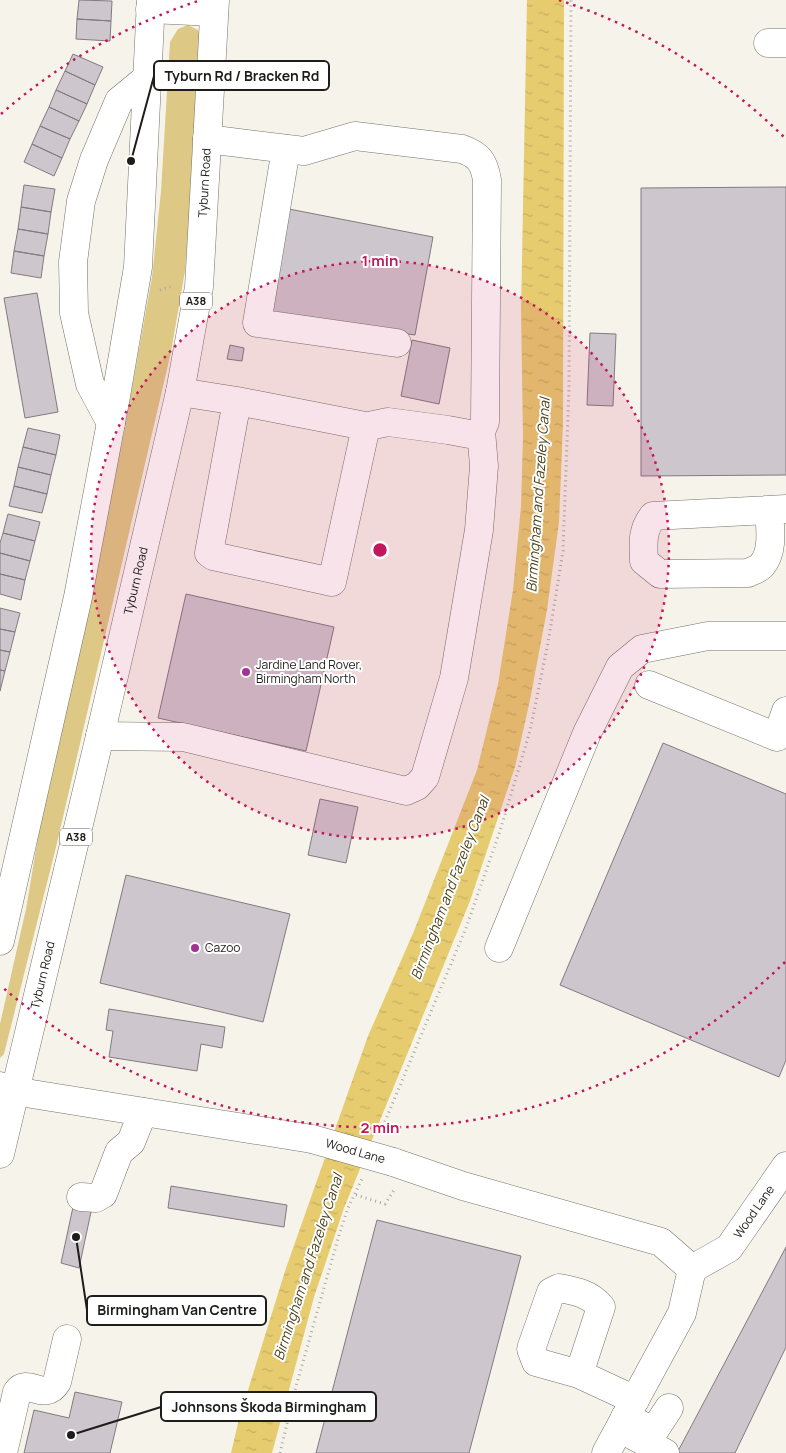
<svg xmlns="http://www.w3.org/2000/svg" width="786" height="1453" font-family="Manrope,sans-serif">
<defs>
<pattern id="water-ripples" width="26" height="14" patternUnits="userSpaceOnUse" patternTransform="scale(1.25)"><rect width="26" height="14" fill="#e6cc6f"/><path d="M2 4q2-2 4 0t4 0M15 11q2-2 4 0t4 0" fill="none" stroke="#c5af60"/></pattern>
</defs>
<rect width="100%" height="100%" fill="#f6f4ea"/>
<path fill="#ddc985" d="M188 25 198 30 203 47 185 271 171 352 56 847 4 1054 0 1058V1024L26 909 50 766 124 433 152 277 161 191 170 42 178 29Z"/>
<path fill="url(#water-ripples)" d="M527 0H564L563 423 559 522 547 610 530 700 515 767 470 901 344 1208 314 1297 272 1453H231L239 1419 286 1268 368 1036 414 931 477 770 498 684 513 590 521 506 523 437 521 311Z"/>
<path fill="#cec6cd" stroke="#827a80" d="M79 0 112 1 111 21 77 19Z
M77 19 111 21 110 41 76 39Z
M73 54 103 67 95 85 65 71Z
M65 71 95 85 87 104 56 90Z
M56 90 87 104 79 121 49 107Z
M49 107 79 121 70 139 40 126Z
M40 126 70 139 62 158 32 144Z
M32 144 62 158 54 176 24 162Z
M24 185 55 189 51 212 21 207Z
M786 187V475L641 476V188Z
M21 207 51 212 48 234 18 229Z
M289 209 433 237 415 335 270 314Z
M18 229 48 234 44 256 14 251Z
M14 251 44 256 41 278 11 273Z
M37 293 58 412 25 418 4 298Z
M590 333 616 334 613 406 587 405Z
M412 340 450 348 439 404 401 396Z
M230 345 244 348 242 361 227 359Z
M28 428 60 435 56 455 23 447Z
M23 447 56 455 51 475 18 467Z
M18 467 51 475 47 494 14 486Z
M14 486 47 494 42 513 9 506Z
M8 514 40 522 35 541 3 533Z
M3 533 35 541 30 561 0 553V543Z
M0 553 30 561 25 580 0 574Z
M0 574 25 580 21 600 0 594Z
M186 594 334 627 306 751 158 718Z
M0 608 20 613 15 632 0 629Z
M0 629 15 632 10 652 0 650Z
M0 650 10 652 5 671 0 670Z
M0 670 5 671 0 691Z
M663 743 786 794V1060L779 1077 560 985Z
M320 799 358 807 346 863 308 855Z
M126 875 290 914 263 1022 100 983Z
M109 1009 225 1027 222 1048 201 1044 197 1071 109 1057 113 1031 106 1030Z
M171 1186 287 1205 284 1227 168 1208Z
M73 1207 91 1212 79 1268 61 1263Z
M377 1220 521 1256 469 1453H316Z
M786 1247V1347L735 1453H677Z
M75 1392 122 1402 110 1453H24L34 1410 69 1418Z"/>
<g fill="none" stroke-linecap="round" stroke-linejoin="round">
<defs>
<g id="minor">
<path d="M768 43H786"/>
<path d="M207 139 304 151 355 136 462 149C479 155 484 162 487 180L485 422 481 431 475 435 448 430 388 422 364 427"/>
<path d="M286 149 257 323 397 343"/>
<path d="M180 392 237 401 360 425 364 427 365 431 332 582 213 556 209 553 237 401"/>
<path d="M111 423 90 384 74 313 73 262 81 201 94 160 119 101 147 78"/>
<path d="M769 510C770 527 774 551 762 565 759 569 752 571 748 573L660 574 644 561C643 543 642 530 653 516L786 509"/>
<path d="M649 685 777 737 786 711"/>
<path d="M100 736 183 737 406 791 417 786 425 777 454 678 479 530 484 466 481 431"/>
<path d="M499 948 587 733 620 667 642 649 708 636H786"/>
<path d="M0 1086 32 1094 312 1139"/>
<path d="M393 1162 463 1186 661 1242 692 1269"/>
<path d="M81 1197 96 1198 103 1194 119 1152 131 1142 143 1112"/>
<path d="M579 1374 601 1307C590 1294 576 1291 559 1288L551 1292 531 1349 536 1362 579 1374 635 1400"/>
<path d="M625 1417 654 1431 669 1408"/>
<path d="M625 1431 665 1453"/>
<path d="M3 1453 17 1392C28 1377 44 1403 57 1382L67 1339"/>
<path id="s1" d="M606 1453 682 1313 692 1269 729 1248 786 1166"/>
</g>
<g id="highway">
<path d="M150 9 214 12"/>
<path d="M0 941 78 597 116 396 138 267 151 0"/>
<path id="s2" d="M0 1154 100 736 180 392 199 287 215 0"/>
</g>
</defs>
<use href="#minor" stroke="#75736b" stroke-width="29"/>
<use href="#highway" stroke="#75736b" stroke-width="29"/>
<path stroke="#aaa8a1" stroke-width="3" stroke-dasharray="1 4" stroke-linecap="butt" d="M160 290 173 286
M381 1131 466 928 500 831 530 731 548 643 563 551 569 387 571 0
M356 1195 385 1204 394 1190
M280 1453 295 1390 339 1235 348 1208 362 1179"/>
<use href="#minor" stroke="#fff" stroke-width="28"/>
<use href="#highway" stroke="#fff" stroke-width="28"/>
<defs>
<g id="minor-bridge">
<path id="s3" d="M312 1139 393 1162"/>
</g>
</defs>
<use href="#minor-bridge" stroke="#75736b" stroke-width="29" stroke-linecap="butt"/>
<use href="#minor-bridge" stroke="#fff" stroke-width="28"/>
</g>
<circle cx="380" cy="550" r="289" fill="#c2185b" fill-opacity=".12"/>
<g fill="none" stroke="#c2185b" stroke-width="2.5" stroke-dasharray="2.5 5">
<circle cx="380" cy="550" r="289"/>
<path d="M785 962A578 578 0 0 1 1 986M1 114A578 578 0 0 1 201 0M559 0A578 578 0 0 1 785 138"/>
</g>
<g fill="#a13493" stroke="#fff" stroke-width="2">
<circle cx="246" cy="672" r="5"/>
<circle cx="195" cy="948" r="5"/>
</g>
<g text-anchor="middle" stroke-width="4" stroke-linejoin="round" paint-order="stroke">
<g fill="#fff" stroke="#62615f" stroke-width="1">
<rect x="180" y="292.5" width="32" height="17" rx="4"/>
<rect x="60" y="828.5" width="32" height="17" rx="4"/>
</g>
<g font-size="11" font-weight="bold" fill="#1e1d1a">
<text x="196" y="305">A38</text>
<text x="76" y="841">A38</text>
</g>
<g font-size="12" fill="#1e1d1a" stroke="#fff">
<text dy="4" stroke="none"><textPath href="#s2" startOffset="994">Tyburn Road</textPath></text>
<text dy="4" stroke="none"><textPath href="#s2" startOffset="589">Tyburn Road</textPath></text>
<text dy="4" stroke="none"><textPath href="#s2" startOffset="184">Tyburn Road</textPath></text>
<text dy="4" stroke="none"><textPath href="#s3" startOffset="45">Wood Lane</textPath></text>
<text dy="4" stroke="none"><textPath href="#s1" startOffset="291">Wood Lane</textPath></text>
</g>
<g font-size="12" fill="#1e1d1a" stroke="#fff" text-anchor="start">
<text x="256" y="669">Jardine Land Rover,<tspan x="256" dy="14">Birmingham North</tspan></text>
<text x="205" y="952">Cazoo</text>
</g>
<g font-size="14" font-style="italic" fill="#4d421b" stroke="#fff">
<text transform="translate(538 495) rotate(-86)" y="5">Birmingham and Fazeley Canal</text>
<text transform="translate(450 888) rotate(-69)" y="5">Birmingham and Fazeley Canal</text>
<text transform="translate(308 1267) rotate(-72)" y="5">Birmingham and Fazeley Canal</text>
</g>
</g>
<circle cx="380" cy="550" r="8" fill="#c2185b" stroke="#fff" stroke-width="2.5"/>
<g font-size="15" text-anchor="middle" font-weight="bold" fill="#c2185b" stroke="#fff" stroke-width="4" stroke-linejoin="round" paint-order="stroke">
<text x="380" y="266">1 min</text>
<text x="380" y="1133">2 min</text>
</g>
<path fill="none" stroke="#1e1d1a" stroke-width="2" d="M131 161L154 76M76 1237L87 1310M71 1435L161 1407"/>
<g fill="#1e1d1a" stroke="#fff" stroke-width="2">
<circle cx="131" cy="161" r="5"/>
<circle cx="76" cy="1237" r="5"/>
<circle cx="71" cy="1435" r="5"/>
</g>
<g fill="#fff" stroke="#1e1d1a" stroke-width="2">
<rect x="154" y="61" width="175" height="29" rx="5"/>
<rect x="87" y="1296" width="179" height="29" rx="5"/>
<rect x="161" y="1392" width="215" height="29" rx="5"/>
</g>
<g font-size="14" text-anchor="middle" font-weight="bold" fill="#1e1d1a">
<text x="242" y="81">Tyburn Rd / Bracken Rd</text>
<text x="177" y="1315">Birmingham Van Centre</text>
<text x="269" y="1412">Johnsons Škoda Birmingham</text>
</g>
</svg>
